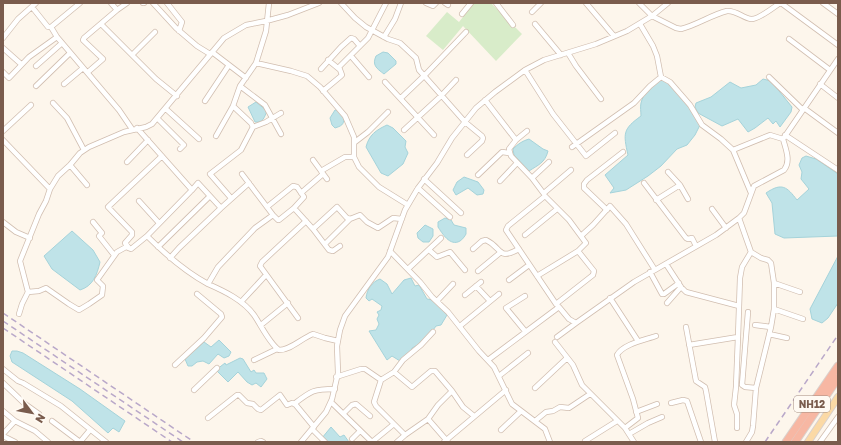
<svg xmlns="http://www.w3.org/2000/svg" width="841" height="445" font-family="'Golos Text',sans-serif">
<rect width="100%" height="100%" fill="#fdf6ec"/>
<path fill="#d8ecc9" d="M474 3H491L522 34 496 61 463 26 443 50 426 36 447 12 459 22Z"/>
<path fill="#bfe3e8" stroke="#a5d3da" d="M383 52 388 53 396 61V64L384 74C376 68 372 65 376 56Z
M663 78C678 92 693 106 700 125L695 135 687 145 677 149 661 166 648 176 626 190 610 193 614 188 605 175 628 155C623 133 623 129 641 116 641 112 640 107 641 103 643 93 654 82 663 78Z
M763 79 771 81 792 107 791 112 780 127 776 121 773 124 768 118 755 128 748 132 738 119 722 126 698 113 695 107 696 103 711 97 730 82 741 88 756 85Z
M256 102 267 111C264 118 263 123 255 122L248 107Z
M335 110H338L344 118C344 125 341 126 335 128L332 125 330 118Z
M387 125 393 128 406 141 405 147 408 153 403 164 388 176 381 173 366 147C369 135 376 130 387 125Z
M529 139 543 149 548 151C545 163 538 165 529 171L514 155 513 149C518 144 522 141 529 139Z
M806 156 816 159 838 174V236L784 238 775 234 772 203 766 193C782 182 787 187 797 200L809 189 801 179 802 172 799 165 802 158Z
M464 177 478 182 484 190 483 194 477 195 468 188 456 195 453 190 457 182Z
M445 218 451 220 454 225 466 228V234C465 236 462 240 460 241 450 247 442 233 438 227V222Z
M425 225 433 229V236L429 242H423L418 238 417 233Z
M72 231 93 250 100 262C97 275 93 286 80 290L52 269 44 256Z
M838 256V303L828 318 822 323 812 319 810 309Z
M411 278 415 286 419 285 427 299 433 300 447 315 441 325 436 326 425 341 412 348 411 352 400 361 392 356 387 360 369 331 376 330 379 324 377 319 379 315 377 312 381 310 382 306 372 299 369 301 366 298C367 289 372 282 380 279L387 284 392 294 404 280Z
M219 340 231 352 229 356 224 358 218 354 209 364 203 361 197 362 192 366H188L185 359 204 342 211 347Z
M12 351H17L23 353 80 389 125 421 119 432 113 428 108 433 72 401 12 362 10 356Z
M240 358 243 359 251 372 254 370 256 373H264L267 379 261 387 256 383 252 385 247 382 238 372 228 382 216 370 225 363 226 365Z
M331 427 340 437 344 435 349 442H326L322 438Z"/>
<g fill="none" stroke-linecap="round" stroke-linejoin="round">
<defs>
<path id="minor" d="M111 3 117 10 127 3
M143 3H144
M153 3 176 28 197 46 210 54
M167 3 182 22 179 31
M341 3 355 18 366 27 388 39 400 43 416 58 419 70 465 122 482 136 483 138 482 141 467 155
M426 3 433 6 436 3
M445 3 448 5
M496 3 513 25
M586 3 614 36
M639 3 652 16 668 3
M781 3 838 45
M823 3 838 14
M32 7 48 27H51L57 37 119 110 132 129
M532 12 541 3
M462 14 471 3
M101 24 156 79 177 96
M535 24 561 55
M640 24 653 46 657 56 661 77
M51 27 80 3
M384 37 395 19 401 3
M3 38 18 19 36 3
M789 39 830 70
M3 48 21 64
M212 52 246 78
M568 53 576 66 601 99
M132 55 155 32
M351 56 369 77
M328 60 339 69
M256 63 291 71 307 76 320 87 345 116 354 137V157L359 167 379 187 408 205
M36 66 62 43
M321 69 341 47 351 38 354 39 360 46
M525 70 553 114 586 156 615 133
M3 72 9 78 29 57 57 37
M88 72 103 59 83 40 84 38 117 10
M769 77 803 110
M385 82 434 135
M64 84 83 68
M820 84 838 98
M36 86 70 53
M240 86 265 105 281 134
M323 91 341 76 342 75 339 67 368 38 386 3
M401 98 424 76 466 32
M485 100 516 140
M205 101 229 65
M53 103 67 118 84 150
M233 106 251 123 253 127
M804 108 838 133
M166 109 199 139
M157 118 184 145 180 149
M137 128 192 190 147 236
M404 130 441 96 456 80
M3 131 31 105
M527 131 516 140 509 149 511 156 532 178 549 162
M785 135 838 170
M216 136 233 106 240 86 256 63 266 31 269 3
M3 140 50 189
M355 142 368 132 388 112
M572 147 634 103 650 86 661 77 670 82 690 105 702 125 721 139 733 150 770 135 783 139
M733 150 751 193
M313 160 327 179
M127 162 148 140
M70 165 87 185
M321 171 345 157H354
M668 172 680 185 688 199
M242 174 273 215
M478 175 502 152 509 153
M532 178 544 194
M424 179 461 213
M500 181 517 163
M644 183 686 238 688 239 692 238 696 246
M418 188 450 217
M301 193 323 174
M544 193 571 170
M231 198 210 174 241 150 253 127 266 122 281 113
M656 200 680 185
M139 201 159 223
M221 208 249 183
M294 208 313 229 329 250 333 251 340 246
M712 209 726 228
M607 210 584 188V184L587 180 623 152
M3 222 16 232 30 238
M93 222 102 233 99 236 114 255
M313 229 337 207 347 218 350 219 360 215 367 222 378 228 393 218 402 219
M525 235 557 209
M581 236 593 225 610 206 626 224 655 270
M325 244 350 219
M158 247 210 196
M129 248 125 243 132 235V232L108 207 162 156
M473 249 482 241 486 240C503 248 497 261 519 249
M429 250 437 257 450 252 465 270
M390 251 420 282 432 297 448 312 479 351 494 367 512 404 545 429 550 442
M170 258 179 248 221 208 198 183 192 190
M666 264 681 287 686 292 739 306
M408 269 441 238
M478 271 501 252
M650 272 662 294H664L679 283
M537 276 578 251 586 243 569 220 545 196 508 226 506 230 556 304 559 307
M509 280 529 265
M774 283 800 292
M208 284C224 291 243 300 254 315 261 325 269 343 279 350 291 350 302 338 313 334L325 338 338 341
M476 286 490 301
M28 292 39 291 46 288 69 304 79 310 89 304 102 295 103 286 97 280 117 252 126 247 131 249 147 236C166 255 184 271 208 284L218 267 255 228 273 215 278 220H279L294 208 304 197 297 187 293 186 267 207
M465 295 481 282
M525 296 506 308 525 331
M610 298 638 341
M437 301 453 284
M241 302 266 275
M667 303 681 287
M556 304 593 275 594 271 578 251
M774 309 803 319
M748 312 742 385 745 387 756 388
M19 314 22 304 28 292 20 261 39 214 46 201 50 189 58 176 70 165 80 153 89 147 124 132 146 127 152 124 224 38 246 25 266 21 288 15 319 3
M298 318 260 266 262 262 306 221
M261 325 288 303
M755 325 771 327
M460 326 499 294
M686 327 696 381 705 387 706 391 715 442
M769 334 787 338
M557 337 576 323
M555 342 573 365 582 385 625 428 634 442
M689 345 738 337 740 278 742 267 751 252
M254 360 277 349
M488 360 559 307 569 319 576 323 634 282 716 235 739 218
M175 365 204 338 222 317 221 314 197 294
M3 369 18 381 23 383 61 406 106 442
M394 372 403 360 421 345 433 332
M499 376 528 353
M336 377 361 369H365L381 380
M3 383 25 404 39 414
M535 388 567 358
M194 390 217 368
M452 391 463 407 474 416
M331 402 372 442
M671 403 683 400 687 401 701 442
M294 404C311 391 313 389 335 389
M3 411 15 421
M636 412 657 404
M344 413 352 405 356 404 370 416
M208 418 237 395H239L247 403 253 404 258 409 261 410 280 395 287 405 292 403 295 404 314 427
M52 421 80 442 90 430
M535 421 546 412 553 411 560 407 569 408 590 394
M394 424 376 406 374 402 381 380 394 372 412 387 431 371H435L452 391 438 405 428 419
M625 428 638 418 633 399 617 355C623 344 645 340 656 336
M737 428V414L734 405 736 387 738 337
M312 429 325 442
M501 430 520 412
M3 434 15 421 35 431 48 442
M629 434 648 423 662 417
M3 436 15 442
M352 439 360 431
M585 441 617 421
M258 442 261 441 263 442
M301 442 326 412 332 399 338 373 337 346 340 330 345 316 388 257 405 210 418 188 437 163 452 138 476 108 495 92 525 70 544 60 596 44 627 31 652 16 676 28 681 29C697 25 711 15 727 11 736 10 743 18 751 19 758 20 774 7 780 3
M372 442 394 424 405 435 428 419 448 442
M397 442 405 435
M444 442 506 390
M746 442 752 432 753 426 756 388 771 327 774 309V283L771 263 768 260 761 258 751 252 739 218 744 213 754 186 784 170C791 161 786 150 783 139L838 59
M820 442 838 417"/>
<path id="major" d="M808 442 838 397"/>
<path id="highway" d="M786 442 838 366
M795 442 838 378"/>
</defs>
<use href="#minor" stroke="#d1beb0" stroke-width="6"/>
<use href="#major" stroke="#dad1cd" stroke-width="8"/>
<use href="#highway" stroke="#dad1cd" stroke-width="9"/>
<use href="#minor" stroke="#fff" stroke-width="4.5"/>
<use href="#major" stroke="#fbd9a5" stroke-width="6"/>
<use href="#highway" stroke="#f7b7a3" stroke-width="7"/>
<path stroke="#b9a8c9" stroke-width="1.5" stroke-dasharray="6 4" stroke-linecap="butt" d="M3 313 194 442
M3 321 183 442
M3 328 172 442
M765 442 838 335"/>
</g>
<g text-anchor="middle" stroke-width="3.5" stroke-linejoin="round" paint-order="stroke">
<rect fill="#fffaf3" stroke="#a28b7f" stroke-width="1" x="794" y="396" width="36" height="16" rx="3"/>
<g font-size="10" font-weight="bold" fill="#7a5c4d">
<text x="812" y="408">NH12</text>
</g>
</g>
<rect width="841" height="445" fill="none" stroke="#7a5c4d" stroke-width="8"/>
<g transform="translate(32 413) rotate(122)" stroke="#fffaf3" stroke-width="3" paint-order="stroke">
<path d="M0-3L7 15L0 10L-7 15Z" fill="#7a5c4d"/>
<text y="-6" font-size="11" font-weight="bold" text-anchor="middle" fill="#7a5c4d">N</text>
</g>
</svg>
